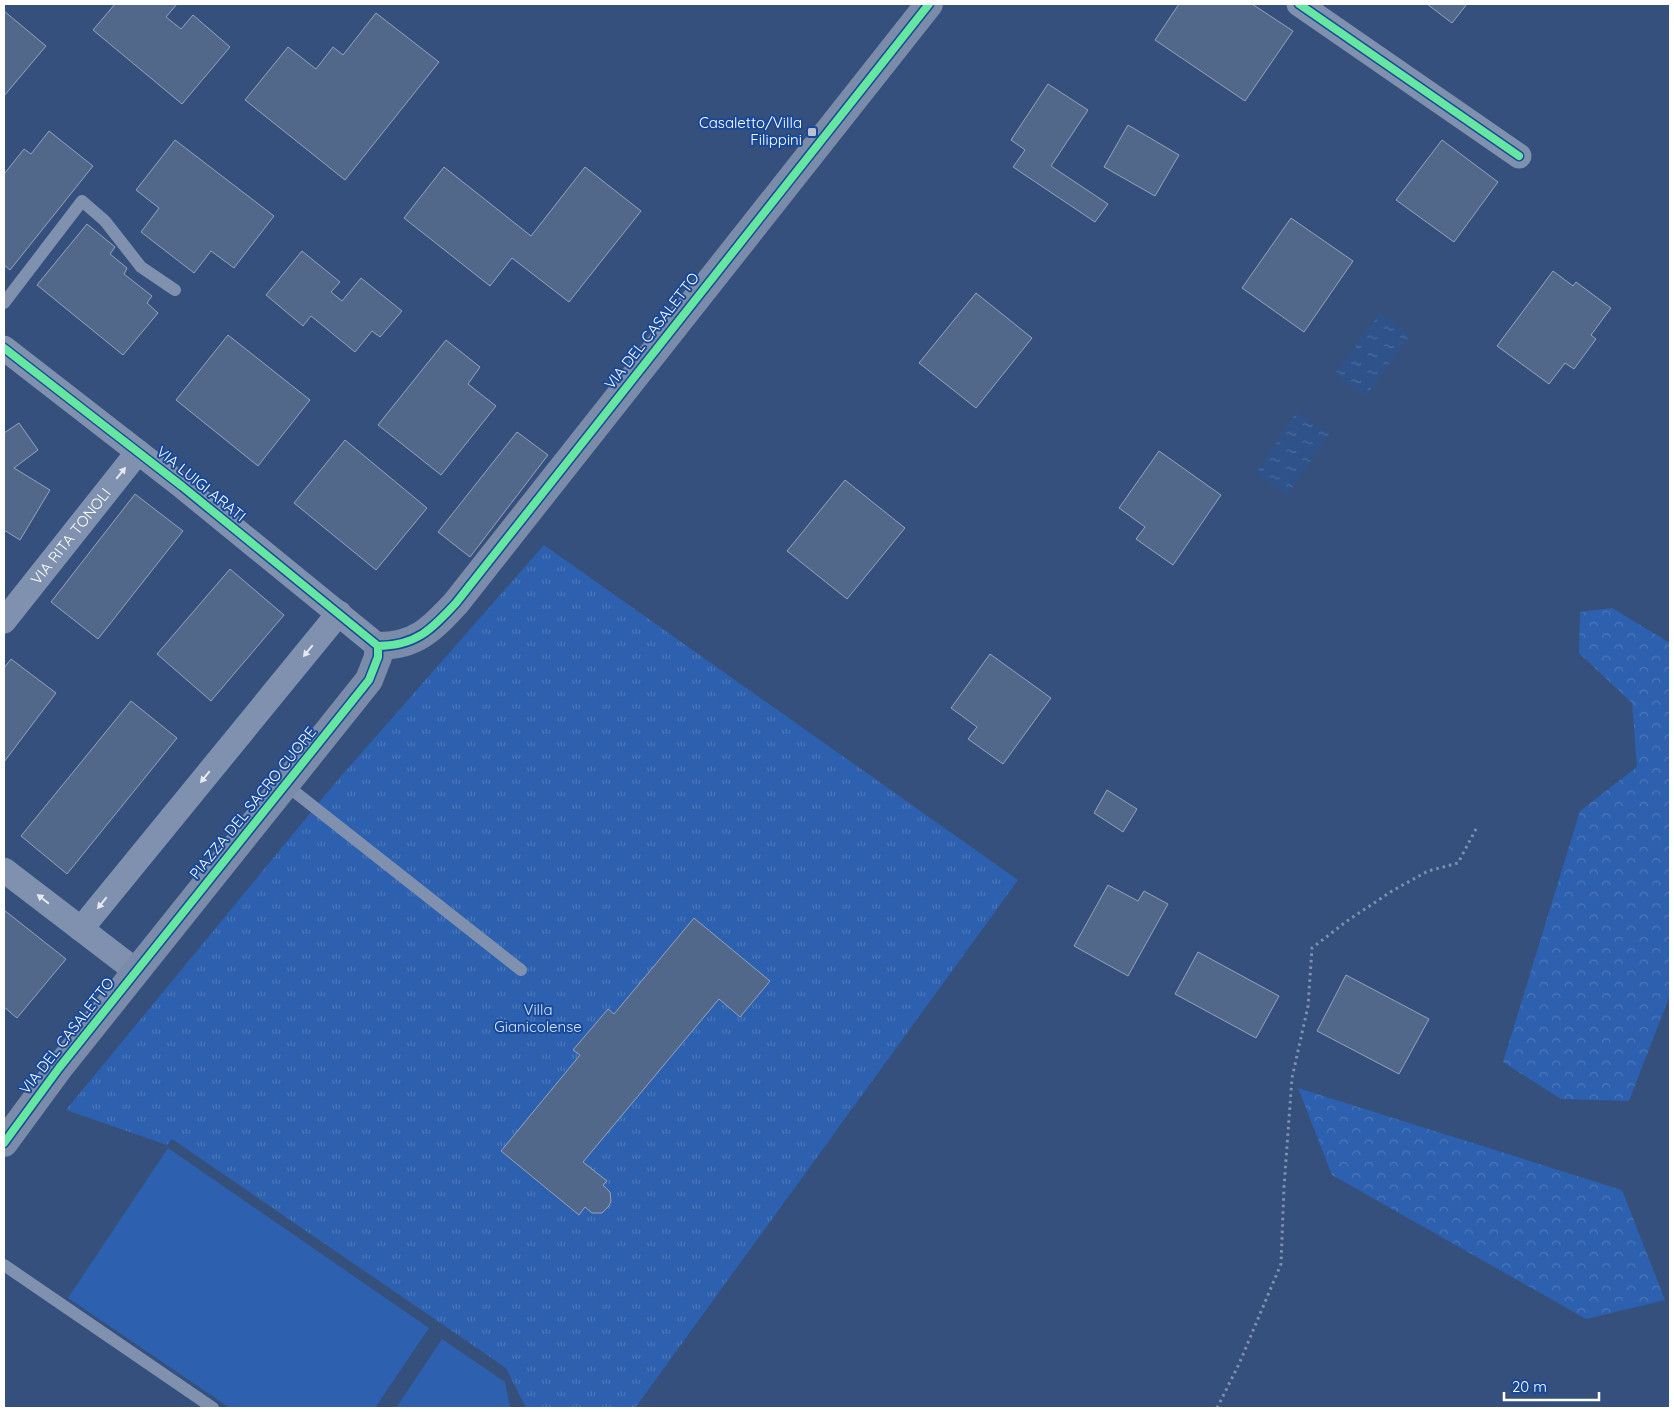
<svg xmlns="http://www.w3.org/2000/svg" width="1674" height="1412" font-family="Quicksand,sans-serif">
<defs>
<pattern id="forest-crowns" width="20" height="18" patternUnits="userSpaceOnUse" patternTransform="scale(1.25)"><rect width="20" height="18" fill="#2d60ae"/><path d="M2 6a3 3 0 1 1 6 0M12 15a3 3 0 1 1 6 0" fill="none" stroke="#4c78ba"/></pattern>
<pattern id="park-tufts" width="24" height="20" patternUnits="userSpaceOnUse" patternTransform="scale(1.25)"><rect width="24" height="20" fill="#2d60ae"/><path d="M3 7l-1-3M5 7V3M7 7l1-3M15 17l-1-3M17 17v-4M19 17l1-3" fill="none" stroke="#4c78ba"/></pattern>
<pattern id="water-ripples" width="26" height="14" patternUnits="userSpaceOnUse" patternTransform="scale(1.25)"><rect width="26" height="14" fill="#2f528b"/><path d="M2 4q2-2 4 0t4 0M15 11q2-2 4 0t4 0" fill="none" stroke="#4e6c9c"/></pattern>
</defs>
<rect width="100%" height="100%" fill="#35507c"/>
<path fill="#2d60ae" d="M168 1148 429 1328 375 1408H230L68 1298Z
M442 1339 505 1382 510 1408H396Z"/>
<path fill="url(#forest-crowns)" d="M1612 608 1670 643V995L1629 1101 1561 1099 1503 1062 1580 811 1637 767 1632 703 1579 653 1580 612Z
M1298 1088 1622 1190 1665 1300 1586 1319 1332 1175Z"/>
<path fill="url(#park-tufts)" d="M544 545 1018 880 635 1408H526L506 1368 172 1139 167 1145 66 1110 335 783Z"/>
<path fill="url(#water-ripples)" d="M1380 313 1410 335 1366 396 1335 374Z
M1297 412 1329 434 1287 495 1256 473Z"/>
<path fill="#52688b" stroke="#94a3bb" d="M115 4H177L166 17 181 29 193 15 230 47 182 104 93 30Z
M1179 4H1252L1293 31 1245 101 1155 40Z
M1427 4H1467L1452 23Z
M4 11 46 46 4 96Z
M376 13 439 62 345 180 245 100 288 47 316 69 333 47 343 55Z
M1048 84 1088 110 1051 166 1108 204 1095 222 1013 167 1025 150 1011 140Z
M1128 125 1179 155 1155 196 1104 167Z
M49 131 93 166 10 270 4 265V174L24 149 31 154Z
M175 140 274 216 234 268 211 251 194 273 141 232 159 208 136 190Z
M1442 140 1498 182 1454 242 1396 200Z
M444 167 531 236 585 167 641 211 569 302 512 258 490 286 404 218Z
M1291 218 1353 261 1304 332 1242 288Z
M87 224 115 247 110 254 127 268 124 274 152 296 147 303 158 313 123 355 37 285Z
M302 251 340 282 331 292 342 301 361 278 402 311 380 337 372 331 355 352 311 316 303 326 266 295Z
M1553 271 1573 286 1576 282 1611 308 1591 335 1596 339 1574 369 1565 363 1549 384 1497 346Z
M976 293 1032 338 976 408 919 363Z
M228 335 310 400 258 466 176 400Z
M446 340 480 367 468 384 496 406 441 475 378 425Z
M19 423 38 450 14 468 50 490 20 540 4 530V433Z
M517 432 548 455 470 557 438 532Z
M345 440 427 508 376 570 294 503Z
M1159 451 1221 495 1173 565 1136 539 1145 527 1119 508Z
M845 480 905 528 847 599 787 551Z
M135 494 183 531 98 639 51 602Z
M230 569 284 615 211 701 157 654Z
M990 654 1051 698 1003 764 968 739 977 727 951 708Z
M11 659 56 693 4 762V668Z
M131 701 177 738 67 874 21 836Z
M1107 790 1137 809 1123 832 1094 813Z
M1108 885 1138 901 1144 891 1168 904 1128 976 1074 946Z
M4 910 66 959 17 1018 4 1007Z
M694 918 770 981 740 1017 719 999 583 1162 607 1181 603 1185 610 1192 611 1201 609 1206 602 1213H592L585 1207 579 1215 501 1151 580 1055 573 1050 608 1009 614 1014Z
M1198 952 1279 996 1256 1038 1175 994Z
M1346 975 1429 1019 1399 1074 1317 1031Z"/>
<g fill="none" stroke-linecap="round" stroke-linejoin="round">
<path stroke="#7f91ae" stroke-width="3" stroke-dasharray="2.5 4" stroke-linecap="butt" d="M1217 1408 1239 1364 1281 1264 1284 1187 1292 1078 1308 1006 1312 948 1347 921 1392 891 1428 871 1458 863 1477 827"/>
<path stroke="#7f91ae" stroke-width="12" d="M4 303 82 201 105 221 141 267 175 290
M286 785 521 970
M4 1265 213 1408"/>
<g stroke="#7f91ae" stroke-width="25">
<path d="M1299 4 1519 156"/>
<path d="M4 348 183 487 378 646"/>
<path id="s1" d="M4 621 138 452"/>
<path d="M4 870 136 971"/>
<path d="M81 929 339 613"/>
</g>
<path stroke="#7b8caa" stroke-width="28" d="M4 1143 59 1068 369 680 378 657V646C416 646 432 629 456 603L929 4"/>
<defs>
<path id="cycleway" d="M1299 4 1519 156
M4 348 183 487 378 646
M378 646C416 646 432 629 456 603L929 4
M4 1143 59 1068 369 680 378 657V646"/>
</defs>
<use href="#cycleway" stroke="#184999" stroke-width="11"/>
<use href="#cycleway" stroke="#66e7a1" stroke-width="8"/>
</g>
<defs><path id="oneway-solid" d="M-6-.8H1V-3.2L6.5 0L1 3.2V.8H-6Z" transform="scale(1.25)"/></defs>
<g fill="#e5e9ef">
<use href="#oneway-solid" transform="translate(121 473) rotate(-51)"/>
<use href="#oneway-solid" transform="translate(308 651) rotate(129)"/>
<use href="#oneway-solid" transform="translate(205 777) rotate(129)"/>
<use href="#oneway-solid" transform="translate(43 899) rotate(-142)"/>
<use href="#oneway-solid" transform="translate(102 903) rotate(129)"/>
</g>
<rect fill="#b8c2d1" stroke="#184999" stroke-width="2" x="807" y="127" width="10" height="10" rx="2.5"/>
<g text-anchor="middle" stroke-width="4" stroke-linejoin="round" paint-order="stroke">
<g font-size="15" fill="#fff" stroke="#184999" text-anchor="end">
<text x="802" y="128">Casaletto/Villa<tspan x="802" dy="17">Filippini</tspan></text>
</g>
<g font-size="15" fill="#fff" stroke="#184999">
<text transform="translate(652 331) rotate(-52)" y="5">VIA DEL CASALETTO</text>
<text transform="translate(201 484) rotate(39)" y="5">VIA LUIGI ARATI</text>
<text dy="5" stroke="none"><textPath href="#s1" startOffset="108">VIA RITA TONOLI</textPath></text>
<text transform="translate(253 803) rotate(-51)" y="5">PIAZZA DEL SACRO CUORE</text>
<text transform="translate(67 1036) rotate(-52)" y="5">VIA DEL CASALETTO</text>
</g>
<g font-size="15" fill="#d4e4fc" stroke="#184999">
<text x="538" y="1015">Villa<tspan x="538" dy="17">Gianicolense</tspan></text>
</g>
</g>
<rect width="1674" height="1412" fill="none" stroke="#ffffff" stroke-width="10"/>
<path d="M1504 1392v8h95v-8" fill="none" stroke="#ffffff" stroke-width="2.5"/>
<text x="1512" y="1392" font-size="15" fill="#ffffff" stroke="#184999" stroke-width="4" paint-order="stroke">20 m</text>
</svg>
